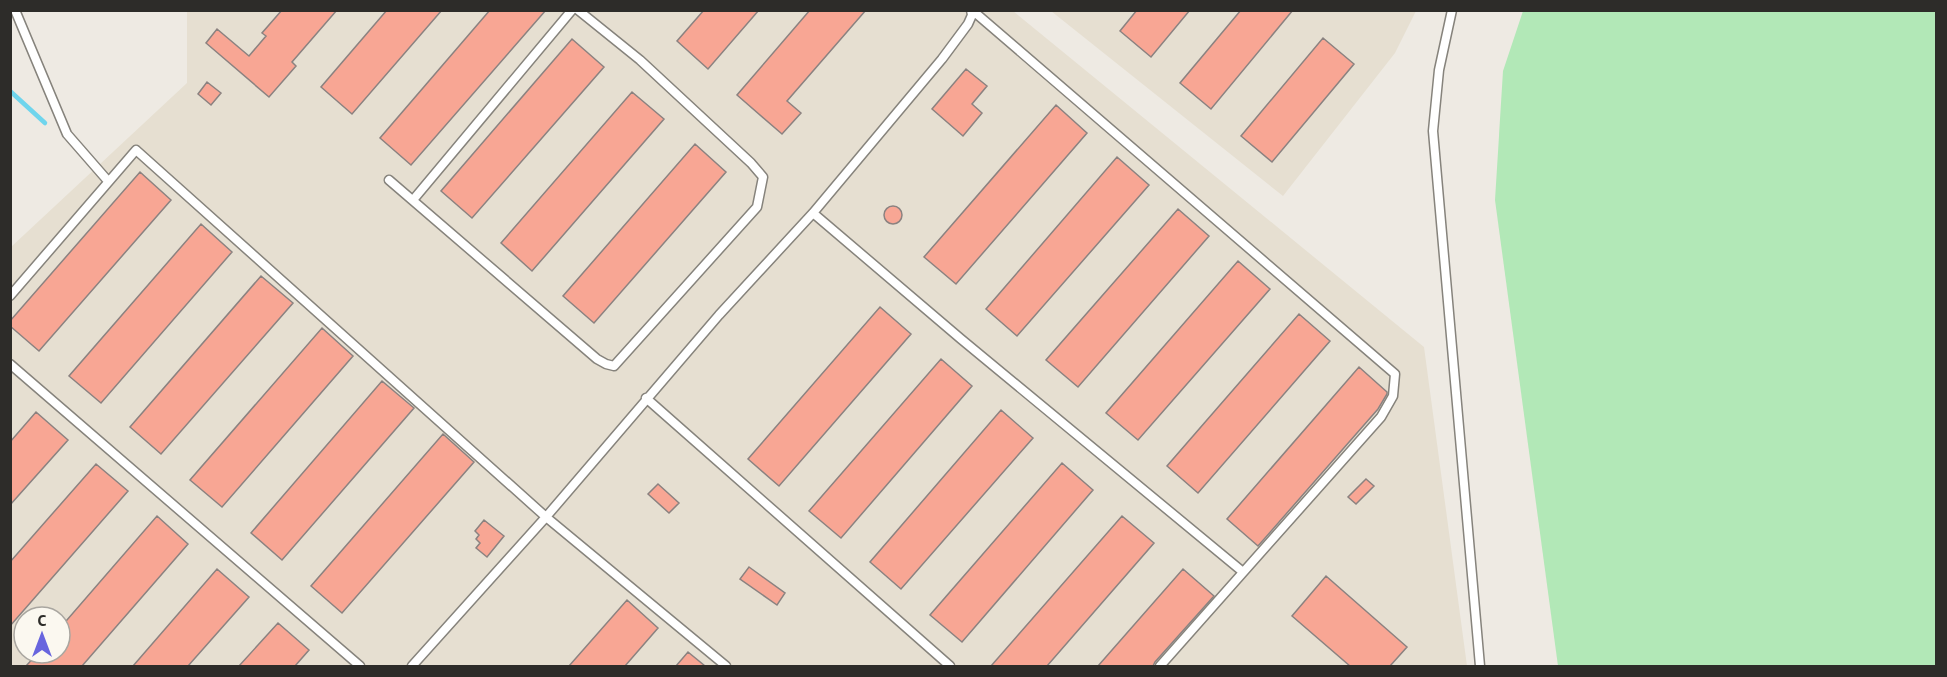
<svg xmlns="http://www.w3.org/2000/svg" width="1947" height="677" font-family="'PT Sans',sans-serif">
<rect width="100%" height="100%" fill="#eeeae3"/>
<path fill="#e6dfd1" fill-rule="evenodd" d="M187 10 1013 11 1424 347 1467 666H11V247L187 83ZM24 617H60V653H24Z
M1051 11H1416L1395 53 1283 196Z"/>
<path fill="#b2e8b7" d="M1523 11H1936V666H1558L1495 200 1503 71Z"/>
<g fill="none" stroke-linecap="round" stroke-linejoin="round">
<path stroke="#6fd5ed" stroke-width="4.5" d="M10 91 45 123"/>
</g>
<path fill="#f8a694" stroke="#8b8280" stroke-width="1.5" d="M282 10H337L292 62 296 66 269 97 206 43 217 29 249 56 266 36 262 33Z
M387 10H442L352 114 321 87Z
M490 10H546L411 165 380 138Z
M704 10H759L708 69 677 41Z
M810 10H866L787 101 801 113 782 134 737 95Z
M1137 10H1190L1151 57 1120 31Z
M1241 10H1293L1211 109 1180 83Z
M1323 38 1354 64 1272 162 1241 136Z
M572 39 604 67 472 218 441 191Z
M966 69 987 86 972 104 982 113 963 136 932 109Z
M207 82 221 93 211 105 198 94Z
M632 92 664 119 532 271 501 243Z
M1056 105 1087 133 956 284 924 257Z
M695 144 726 172 594 323 563 296Z
M1117 157 1149 185 1017 336 986 309Z
M140 172 171 200 39 351 10 326V321Z
M884 215a9 9 0 1 1 18 0a9 9 0 1 1-18 0Z
M1178 209 1209 236 1078 387 1046 360Z
M201 224 232 252 101 403 69 376Z
M1238 261 1270 289 1138 440 1106 413Z
M261 276 293 303 161 454 130 427Z
M880 307 911 334 779 486 748 459Z
M1299 314 1330 341 1198 493 1167 466Z
M322 328 353 356 222 507 190 480Z
M941 359 972 386 841 538 809 511Z
M1359 367 1387 392V394L1378 409 1258 546 1227 519Z
M382 381 414 408 282 560 251 533Z
M1001 410 1033 438 901 589 870 562Z
M36 412 68 440 10 505V442Z
M443 434 474 462 342 613 311 586Z
M1062 463 1093 490 962 642 930 615Z
M96 464 128 491 10 626V562Z
M1366 479 1374 486 1356 504 1348 497Z
M658 484 679 503 669 513 648 494Z
M157 516 188 544 82 666H26L38 653H60V628Z
M1122 516 1154 543 1047 666H991Z
M484 520 504 536 487 557 476 548 480 543 476 539 479 535 475 531Z
M749 567 785 593 777 605 740 579Z
M217 569 249 597 188 666H133Z
M1183 569 1214 596 1155 662 1153 666H1098Z
M1326 576 1407 647 1390 666H1350L1292 616Z
M627 600 658 628 625 666H569Z
M278 623 309 650 295 666H239Z
M688 652 705 666H676Z"/>
<g fill="none" stroke-linecap="round" stroke-linejoin="round">
<defs>
<path id="service" d="M15 10 67 134 108 181
M972 10 1395 374 1393 396 1381 417 1160 666
M1452 10 1439 70 1433 131 1480 666
M389 180 597 359 606 364 614 366 757 207 763 177 751 163 640 60 578 10
M413 200 572 10
M813 213 961 339 1243 572
M10 296 136 150 546 517 412 666
M10 364 360 666
M646 398 950 666
M726 666 546 517 719 315 813 213 942 59 968 24 972 15 971 10"/>
</defs>
<use href="#service" stroke="#86837c" stroke-width="11"/>
<use href="#service" stroke="#fff" stroke-width="8"/>
</g>
<rect width="1947" height="677" fill="none" stroke="#2d2c29" stroke-width="24"/>
<g transform="translate(42 635)"><circle r="28" fill="#fbf8f0" stroke="#a9a6a0" stroke-width="1.5"/>
<path d="M0-4.5L10 22L0 15L-10 22Z" fill="#6865de"/>
<text y="-9" font-size="16" font-weight="bold" text-anchor="middle" fill="#2d2c29">С</text>
</g>
</svg>
